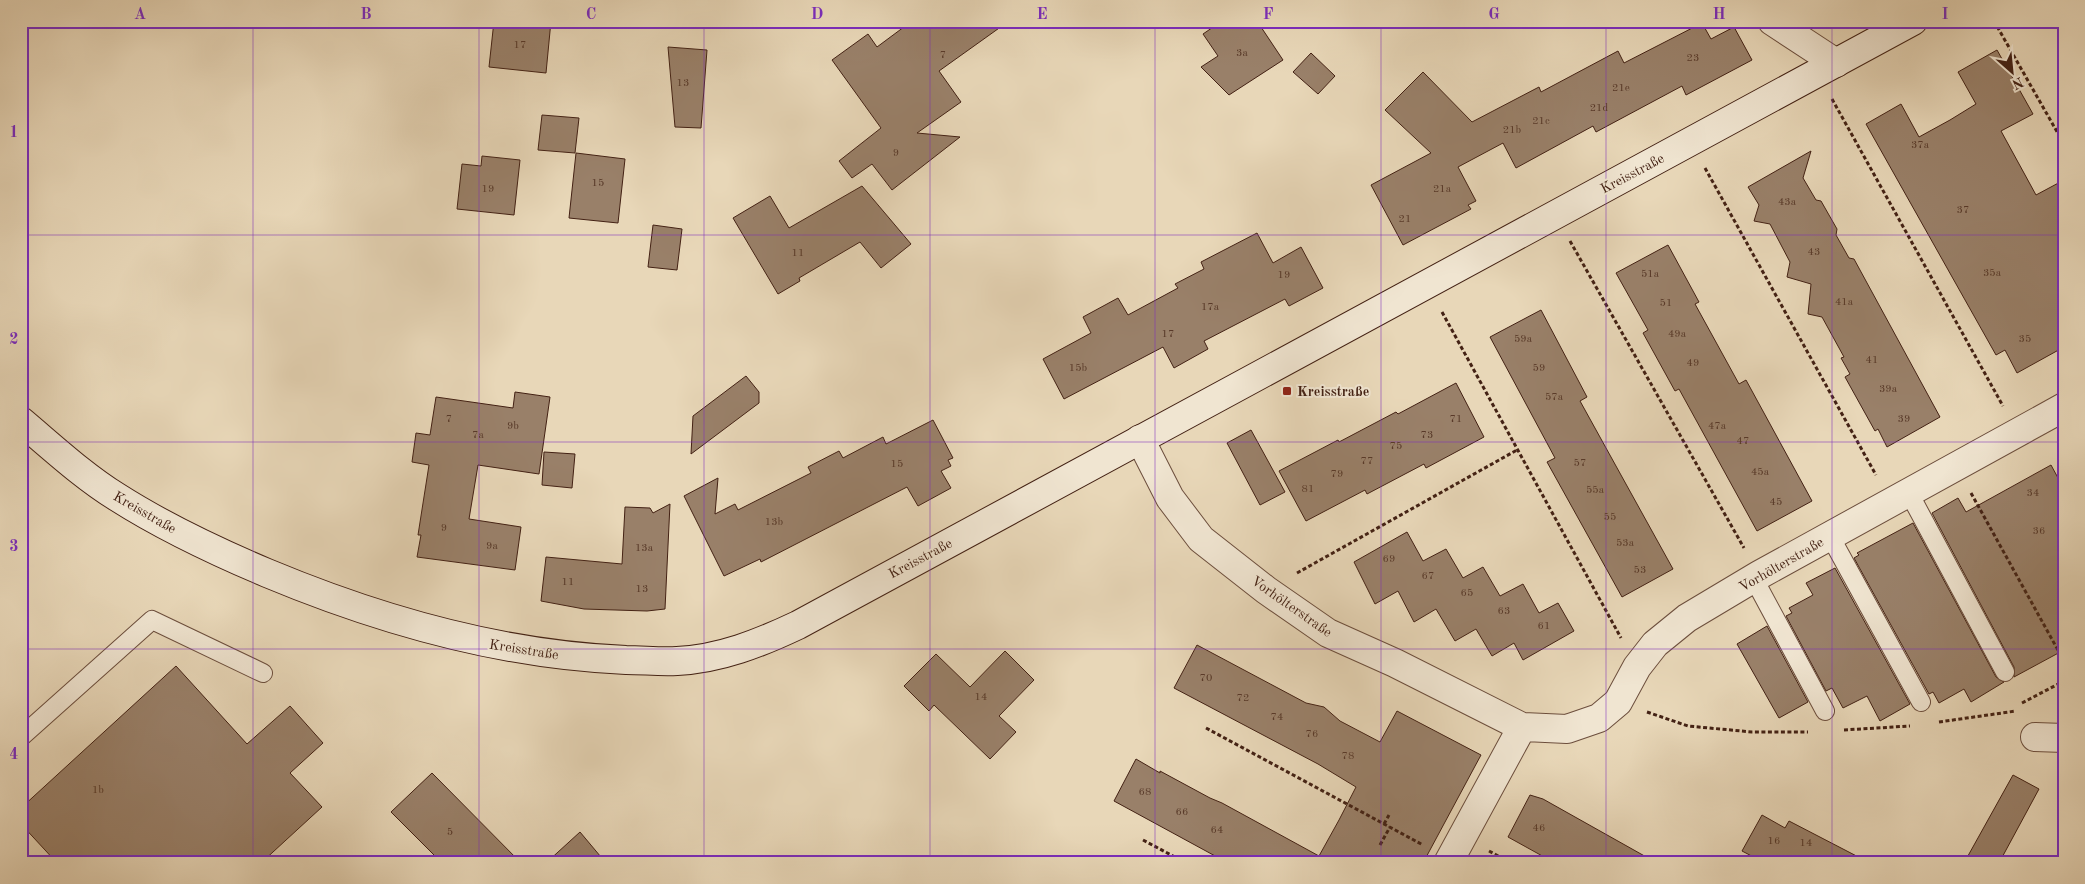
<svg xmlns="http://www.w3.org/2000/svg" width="2085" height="884" font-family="'Old Standard TT',serif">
<rect width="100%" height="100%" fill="#e8d7b8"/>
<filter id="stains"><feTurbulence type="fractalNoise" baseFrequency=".004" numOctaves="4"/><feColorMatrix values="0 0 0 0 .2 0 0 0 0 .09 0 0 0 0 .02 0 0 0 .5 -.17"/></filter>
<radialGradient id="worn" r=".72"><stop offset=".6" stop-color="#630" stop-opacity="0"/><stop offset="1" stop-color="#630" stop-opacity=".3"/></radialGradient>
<path fill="#998069" stroke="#432114" d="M494 21H551L546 73 489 67Z
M912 21H1009L939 71 961 102 917 133 960 137 892 190 872 164 852 178 839 161 881 128 832 60 868 34 877 47Z
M1222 21H1257L1283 60 1229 95 1201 67 1218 56 1203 34Z
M1702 23 1711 39 1734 27 1752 60 1686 95 1682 86 1596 132 1593 126 1516 168 1503 143 1458 167 1476 201 1468 205 1471 209 1403 245 1371 185 1431 153 1385 110 1423 72 1472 122 1539 87 1541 92 1618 51 1624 63Z
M668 47 707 50 701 128 675 127Z
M1997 50 2033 114 2001 131 2036 195 2064 180V347L2017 373 2005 350 1996 355 1866 124 1901 104 1919 137 1950 120 1976 104 1958 72Z
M1311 53 1335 76 1318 94 1293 72Z
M542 115 579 118 575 153 538 150Z
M1811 151 1803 178 1816 200 1821 201 1837 229 1836 235 1849 258 1854 259 1940 417 1887 447 1878 429 1875 431 1845 377 1850 374 1841 358 1844 357 1822 317 1808 314 1811 284 1787 277 1790 262 1770 224 1754 221 1759 205 1748 187Z
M576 153 625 159 618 223 569 218Z
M482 156 520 160 514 215 457 209 462 164 481 166Z
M862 186 911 244 881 268 860 242 799 278 800 281 778 294 733 218 770 196 789 228Z
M653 225 682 229 677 270 648 267Z
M1257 233 1273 263 1301 247 1323 288 1289 306 1285 299 1204 341 1208 349 1174 368 1163 347 1064 399 1043 359 1091 333 1083 317 1118 298 1128 315 1178 288 1175 284 1204 269 1201 262Z
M1668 245 1699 302 1695 304 1739 384 1746 380 1812 501 1757 531 1679 389 1675 391 1643 333 1648 330 1616 273Z
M1541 310 1587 397 1580 401 1673 569 1622 597 1547 462 1555 458 1490 337Z
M746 376 759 392V403L691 454 693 416Z
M1456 383 1484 437 1426 468 1424 464 1367 494 1365 490 1306 521 1279 471 1338 440 1339 442 1396 412 1398 414Z
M515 392 550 397 539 474 478 465 469 519 521 527 515 570 417 557 421 535H418L429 465 412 462 416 433 430 435 436 397 513 408Z
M933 420 953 458 948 460 951 466 941 471 951 488 918 506 907 487 761 562 760 559 724 576 684 496 718 478 715 514 735 504 738 510 811 473 808 467 839 451 843 458 883 437 886 444Z
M1251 430 1285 492 1260 505 1227 443Z
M544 452 575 454 572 488 542 485Z
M2051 465 2064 489V650L2014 677V667L1932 513 1958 498 1966 512Z
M670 504 665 609 647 611 584 609 541 601 546 557 622 564 625 507 650 508 653 513Z
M1913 523 1996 677 2004 682 1971 702 1964 689 1939 703 1933 692 1929 694 1854 558 1859 555 1857 553Z
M1407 532 1423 561 1446 549 1463 578 1483 567 1500 596 1523 584 1539 613 1558 603 1574 631 1523 660 1514 643 1492 656 1476 629 1455 641 1436 609 1414 622 1398 591 1375 604 1354 562Z
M1835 568 1910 704 1880 721 1867 696 1843 708 1832 688 1826 691 1786 616 1792 613 1789 608 1813 595 1806 583Z
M1767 626 1808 702 1779 718 1737 644Z
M1197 645 1306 703 1324 707 1340 721 1380 742 1397 711 1481 755 1423 863H1228L1114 801 1136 759 1160 773V771L1210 798 1222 803 1319 856 1339 820 1356 787 1318 764 1174 688Z
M1005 651 1034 680 999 716 1016 732 990 759 934 705 929 711 904 686 936 654 970 687Z
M176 666 247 744 290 706 323 743 290 773 322 807 261 863H57L21 824V808Z
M432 773 521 863H442L391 812Z
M2013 775 2039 789 1999 863H1964Z
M1530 795 1543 799 1657 863H1555L1508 837Z
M1762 815 1785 828 1789 821 1870 863H1765L1742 851Z
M580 832 606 863H546Z"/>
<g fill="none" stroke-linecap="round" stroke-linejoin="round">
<defs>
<path id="lane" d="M1909 493 2005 672
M1830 536 1921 702
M1754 579 1825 711
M21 737 152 620 263 673"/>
<path id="street" d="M1772 21 1836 63
M1140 439 1170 498 1201 539 1266 590 1328 633 1395 663 1522 727 1567 729 1599 718 1618 702 1637 667 1655 644 1687 618 1759 575 2064 407
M2035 737 2064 738
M1448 863 1522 727"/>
<path id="secondary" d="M21 421C52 447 83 476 117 497 164 527 215 551 267 573 382 621 502 655 626 660 643 660 660 662 677 661 720 659 760 643 798 625L1913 21"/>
</defs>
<use href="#lane" stroke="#6c4e3d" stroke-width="20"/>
<use href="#street" stroke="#6c4e3d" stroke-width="30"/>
<use href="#secondary" stroke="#432114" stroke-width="30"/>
<path stroke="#432114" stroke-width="3" stroke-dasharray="4 2.5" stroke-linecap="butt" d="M1994 21 2064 144
M1832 99 2003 406
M1705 168 1876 475
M1570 241 1744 548
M1442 312 1621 638
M1971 493 2064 661
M1297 573 1517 450
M2022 703 2064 681
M1647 712 1688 726 1752 732H1808
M1939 722 2016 711
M1206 728 1423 845
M1844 730 1910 726
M1384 824 1389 815
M1143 840 1186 863
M1380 845 1390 827
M1489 851 1511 863"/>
<use href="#lane" stroke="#f0e5d1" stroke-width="18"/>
<use href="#street" stroke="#f0e5d1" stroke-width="28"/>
<use href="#secondary" stroke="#f0e5d1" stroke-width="28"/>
</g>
<path fill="none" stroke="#7b2cbf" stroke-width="1" stroke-opacity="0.55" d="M253 21V863M479 21V863M704 21V863M930 21V863M1155 21V863M1381 21V863M1606 21V863M1832 21V863M21 235H2064M21 442H2064M21 649H2064"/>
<rect fill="#8f2418" stroke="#f0e5d1" stroke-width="2" x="1282" y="386" width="10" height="10" rx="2.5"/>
<g text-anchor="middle" stroke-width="4" stroke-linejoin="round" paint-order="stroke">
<g font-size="11" fill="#583929">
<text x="520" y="48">17</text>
<text x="1242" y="56">3a</text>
<text x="943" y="58">7</text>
<text x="1693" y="61">23</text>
<text x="683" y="86">13</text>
<text x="1621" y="91">21e</text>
<text x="1599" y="111">21d</text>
<text x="1541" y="124">21c</text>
<text x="1512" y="133">21b</text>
<text x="1920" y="148">37a</text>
<text x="896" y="156">9</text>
<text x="598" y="186">15</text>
<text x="488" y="192">19</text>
<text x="1442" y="192">21a</text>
<text x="1787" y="205">43a</text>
<text x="1963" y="213">37</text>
<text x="1405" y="222">21</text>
<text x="1814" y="255">43</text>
<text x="798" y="256">11</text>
<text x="1992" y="276">35a</text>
<text x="1650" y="277">51a</text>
<text x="1284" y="278">19</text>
<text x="1844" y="305">41a</text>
<text x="1666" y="306">51</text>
<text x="1210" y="310">17a</text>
<text x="1168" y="337">17</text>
<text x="1677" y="337">49a</text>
<text x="1523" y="342">59a</text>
<text x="2025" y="342">35</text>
<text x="1872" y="363">41</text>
<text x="1693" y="366">49</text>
<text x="1078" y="371">15b</text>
<text x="1539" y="371">59</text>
<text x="1888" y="392">39a</text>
<text x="1554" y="400">57a</text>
<text x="449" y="422">7</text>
<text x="1456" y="422">71</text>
<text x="1904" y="422">39</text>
<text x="513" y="429">9b</text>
<text x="1717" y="429">47a</text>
<text x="478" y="438">7a</text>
<text x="1427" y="438">73</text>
<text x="1743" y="444">47</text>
<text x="1396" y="449">75</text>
<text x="1367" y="464">77</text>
<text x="1580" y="466">57</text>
<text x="897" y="467">15</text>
<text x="1760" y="475">45a</text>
<text x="1337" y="477">79</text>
<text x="1308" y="492">81</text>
<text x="1595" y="493">55a</text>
<text x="2033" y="496">34</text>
<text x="1776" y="505">45</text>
<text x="1610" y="520">55</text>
<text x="774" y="525">13b</text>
<text x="444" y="531">9</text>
<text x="2039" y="534">36</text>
<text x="1625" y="546">53a</text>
<text x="492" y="549">9a</text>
<text x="644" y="551">13a</text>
<text x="1389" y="562">69</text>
<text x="1640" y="573">53</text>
<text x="1428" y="579">67</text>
<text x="568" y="585">11</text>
<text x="642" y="592">13</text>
<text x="1467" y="596">65</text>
<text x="1504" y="614">63</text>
<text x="1544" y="629">61</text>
<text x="1206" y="681">70</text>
<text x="981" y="700">14</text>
<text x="1243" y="701">72</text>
<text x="1277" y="720">74</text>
<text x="1312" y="737">76</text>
<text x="1348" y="759">78</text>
<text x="98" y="793">1b</text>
<text x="1145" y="795">68</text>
<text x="1182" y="815">66</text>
<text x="1539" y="831">46</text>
<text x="1217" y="833">64</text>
<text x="450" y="835">5</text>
<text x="1774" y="844">16</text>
<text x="1806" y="846">14</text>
</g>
<g font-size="14" fill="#432114" stroke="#f0e5d1">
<text transform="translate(1632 173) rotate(-28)" y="5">Kreisstraße</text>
<text transform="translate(145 512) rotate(30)" y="5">Kreisstraße</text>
<text transform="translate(920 558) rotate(-28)" y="5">Kreisstraße</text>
<text transform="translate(1781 564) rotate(-30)" y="5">Vorhölterstraße</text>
<text transform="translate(1292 606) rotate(35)" y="5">Vorhölterstraße</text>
<text transform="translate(524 649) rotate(9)" y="5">Kreisstraße</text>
</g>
<g font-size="14" font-weight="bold" fill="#432114" stroke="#f0e5d1" text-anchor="start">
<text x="1297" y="396">Kreisstraße</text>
</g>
</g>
<rect width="2085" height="884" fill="none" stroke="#e8d7b8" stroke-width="55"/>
<g transform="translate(2012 72) rotate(153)" stroke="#f0e5d1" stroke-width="4" paint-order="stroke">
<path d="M0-4L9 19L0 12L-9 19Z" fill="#432114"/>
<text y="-8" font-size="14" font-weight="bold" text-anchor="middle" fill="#432114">N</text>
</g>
<rect x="28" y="28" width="2030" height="828" fill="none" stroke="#7b2cbf" stroke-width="2"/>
<g font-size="16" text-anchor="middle" font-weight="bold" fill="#7b2cbf">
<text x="140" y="19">A</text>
<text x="366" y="19">B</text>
<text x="591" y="19">C</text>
<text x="817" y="19">D</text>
<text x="1042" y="19">E</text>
<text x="1268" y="19">F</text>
<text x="1494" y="19">G</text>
<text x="1719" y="19">H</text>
<text x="1945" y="19">I</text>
<text x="14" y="137">1</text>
<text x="14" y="344">2</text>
<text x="14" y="551">3</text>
<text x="14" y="759">4</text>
</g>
<rect width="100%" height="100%" filter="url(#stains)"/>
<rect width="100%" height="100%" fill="url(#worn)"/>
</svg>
